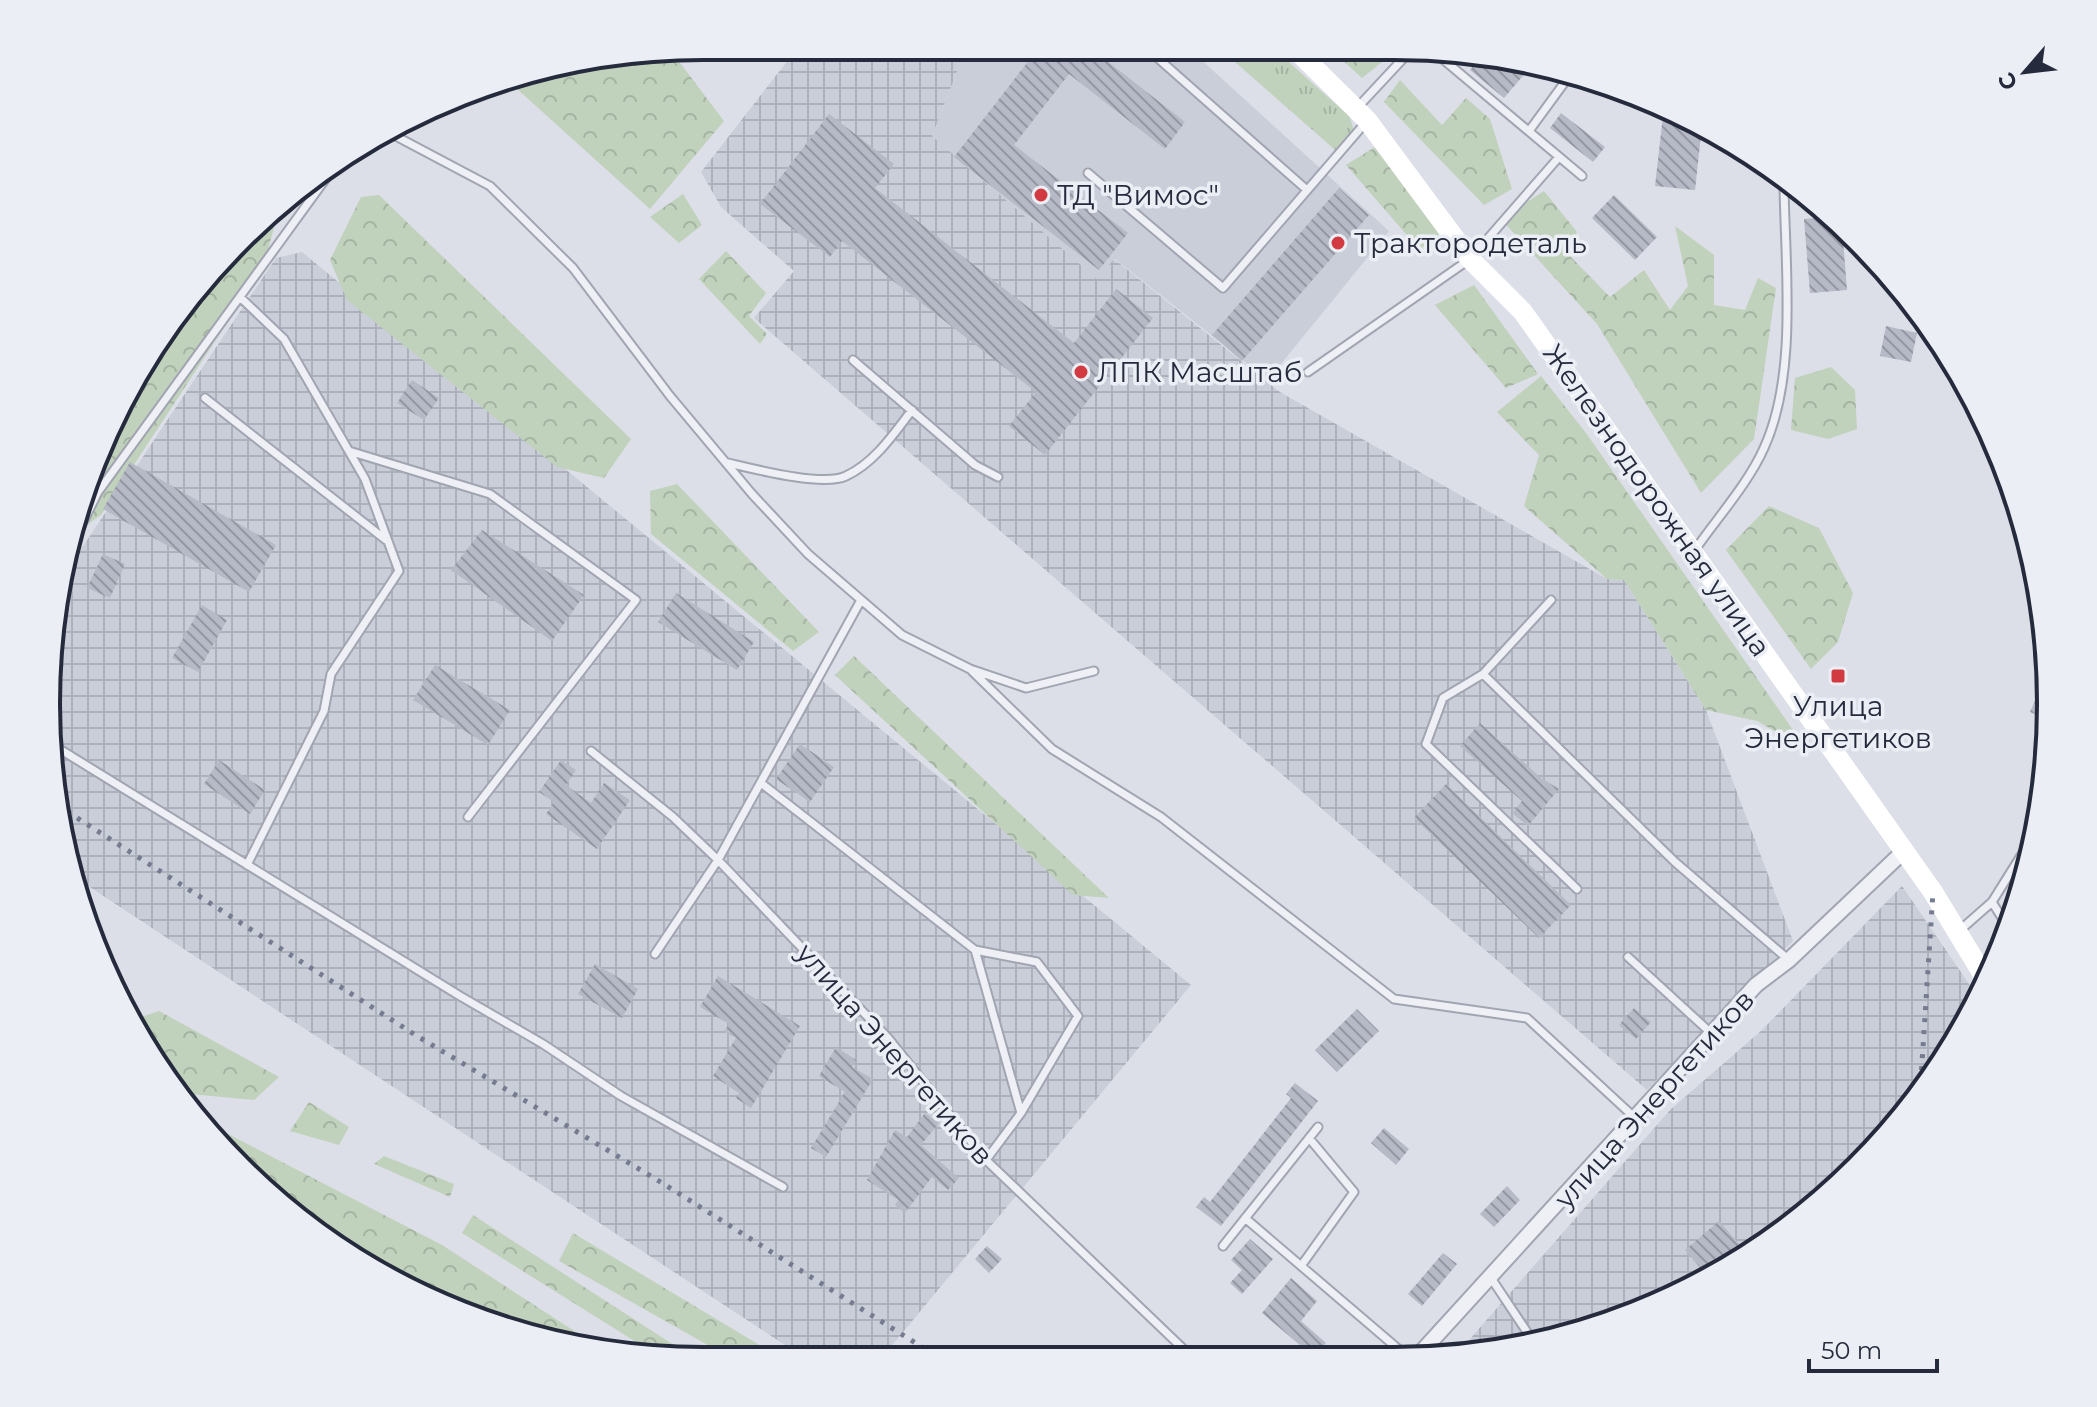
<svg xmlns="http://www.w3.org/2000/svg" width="2097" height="1407" font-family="Montserrat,sans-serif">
<defs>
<pattern id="industrial-grid" width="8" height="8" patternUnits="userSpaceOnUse" patternTransform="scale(2)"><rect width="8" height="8" fill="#caced9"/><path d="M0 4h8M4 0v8" fill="none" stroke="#adb1bb"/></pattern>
<pattern id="grass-tufts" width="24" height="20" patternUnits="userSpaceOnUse" patternTransform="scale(2)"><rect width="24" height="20" fill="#c0d1bc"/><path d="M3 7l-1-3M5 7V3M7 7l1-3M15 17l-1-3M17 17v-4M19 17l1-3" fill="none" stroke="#a5b4a2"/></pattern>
<pattern id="forest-crowns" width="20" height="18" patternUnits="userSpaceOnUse" patternTransform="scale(2)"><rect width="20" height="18" fill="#c0d1bc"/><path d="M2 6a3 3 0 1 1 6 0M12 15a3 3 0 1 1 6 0" fill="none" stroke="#a5b4a2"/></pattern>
<pattern id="building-back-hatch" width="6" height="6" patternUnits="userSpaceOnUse" patternTransform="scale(2)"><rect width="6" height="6" fill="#b6bac6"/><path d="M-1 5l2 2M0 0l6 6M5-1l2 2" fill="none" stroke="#9497a2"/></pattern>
</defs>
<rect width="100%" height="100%" fill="#dcdfe7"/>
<path fill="#caced9" d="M967 46H1186L1389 231 1268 380 1115 259 1097 280 932 136Z"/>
<path fill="url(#industrial-grid)" d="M799 46H967L932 136 1097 279 1114 259 1280 392 1607 579 1624 580 1706 710 1793 941 1647 1090 754 318 794 271 721 207 701 172Z
M302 252 1191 985 879 1361H809L76 878 59 832 47 660 69 567 276 258Z
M1902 886 1978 997 1940 1068 1859 1168 1759 1250 1646 1311 1522 1348 1456 1355 1670 1110 1762 1030Z"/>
<path fill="url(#grass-tufts)" d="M1217 46H1271L1349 116C1357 134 1354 142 1342 156Z"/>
<path fill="url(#forest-crowns)" d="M1327 46H1394L1391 55 1362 78Z
M671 51 724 121 650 209 506 79Z
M1400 80 1442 125 1466 98 1490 119 1512 189 1484 205 1384 102Z
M1375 147 1449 235 1419 249 1346 165Z
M1544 191 1577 232 1567 253 1610 297 1644 270 1670 310 1688 286 1675 226 1714 255V305L1745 310 1758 278 1776 288 1754 439 1701 493 1597 324 1501 219Z
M683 194 702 225 679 243 650 217Z
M379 195 631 439 604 478 557 467 347 300 330 260 361 197Z
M278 213 263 268 101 515 77 532 96 452 182 303Z
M726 251 766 293 749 316 767 334 760 344 699 279Z
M1474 285 1538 374 1506 388 1435 305Z
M1831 367 1855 390 1857 429 1828 439 1791 430 1795 378Z
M1541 376 1586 433 1807 750 1757 721 1706 710 1624 580 1607 579 1524 506 1539 455 1497 412Z
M677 484 819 632 793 651 651 534 650 491Z
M1769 506 1819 528 1853 593 1838 642 1811 669 1726 550Z
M854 656 1109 898 1073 895 835 675Z
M159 1011 279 1077 254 1100 180 1093 134 1032 130 1021Z
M309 1102 349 1127 339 1145 290 1131Z
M201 1120 442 1245 605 1351 576 1348 412 1293 239 1169Z
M384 1156 454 1184 450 1197 374 1164Z
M473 1215 697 1360 660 1357 462 1233Z
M573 1233 786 1361H736L559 1261Z"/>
<path fill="url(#building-back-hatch)" d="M1040 46H1088L1185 122 1165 149 1069 74 1014 145 1128 233 1099 270 954 157Z
M1482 55 1521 59 1534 63 1504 98 1470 70Z
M1664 107 1685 114 1702 126 1695 190 1655 186Z
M1561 113 1605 147 1593 162 1550 128Z
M829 114 894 164 875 188 1074 343 1116 289 1153 318 1045 455 1009 426 1036 392 842 241 830 257 760 204Z
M1339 188 1369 215 1242 361 1212 335Z
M1614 195 1657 237 1635 260 1592 218Z
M1829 217 1842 227 1847 290 1810 293 1804 219Z
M1886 326 1917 333 1911 362 1880 356Z
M412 380 439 398 424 420 397 403Z
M130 462 276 545 249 592 103 509Z
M482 530 584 595 552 641 451 570Z
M103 554 125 564 110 598 87 588Z
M676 593 754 642 737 670 658 622Z
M202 605 227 620 198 672 172 658Z
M435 665 510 710 488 745 413 700Z
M2048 670 2051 703 2049 720 2030 712Z
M1480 723 1541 778 1559 789 1528 826 1512 813 1522 801 1460 746Z
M800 744 834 767 810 802 776 779Z
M219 760 265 790 250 814 204 784Z
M561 760 576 770 566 785 591 803 604 783 630 800 597 849 546 814 554 802 539 792Z
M1446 784 1571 905 1539 938 1414 818Z
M595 964 638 989 622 1018 578 994Z
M718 976 800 1026 751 1108 736 1098 739 1093 713 1076 736 1038 724 1032 729 1024 700 1007Z
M1634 1008 1651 1022 1636 1039 1619 1025Z
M1357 1009 1379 1031 1337 1072 1315 1050Z
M836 1047 856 1060 852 1067 873 1079 826 1157 811 1148 845 1092 819 1076Z
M1295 1083 1318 1101 1221 1226 1196 1207 1204 1197 1210 1202 1291 1098 1286 1094Z
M925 1113 939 1123 921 1145 959 1178 948 1190 932 1177 905 1213 895 1205 898 1200 867 1180 895 1130 907 1137Z
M1384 1128 1409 1149 1396 1165 1371 1143Z
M1507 1186 1520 1200 1494 1227 1480 1214Z
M1719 1221 1749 1255 1708 1277 1685 1250Z
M1250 1239 1273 1259 1242 1294 1230 1283 1242 1270 1231 1260Z
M987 1246 1002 1259 989 1273 975 1259Z
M1443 1253 1457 1264 1422 1306 1408 1294Z
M1291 1278 1317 1301 1301 1321 1326 1343 1314 1357 1262 1313Z"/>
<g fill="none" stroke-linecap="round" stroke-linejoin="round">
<defs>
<path id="lane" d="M1144 46 1307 190
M1432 50 1582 176
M1357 108 1413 48
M1529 131 1570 75
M388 132 490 186 573 268 670 396 752 494 808 554 902 635 970 669 1026 688 1094 671
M1088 173 1223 288 1366 122
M240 297 284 339 365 479 399 571 331 674 324 711 247 865
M853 360 975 465 998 477
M1308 372 1470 259 1559 157
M205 398 386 540
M349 451 490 494 636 600 468 817
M728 463C754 469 823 487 846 476 874 463 893 435 912 410
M76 536 98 492 335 166V159
M1695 550C1717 518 1748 484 1764 448 1798 374 1785 265 1784 185
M972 671 1052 749 1161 817 1394 999 1527 1018 1634 1117
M1483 674 1551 600
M53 745 460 996 543 1044 621 1096 783 1187
M591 751 673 817 718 860 888 1038 986 1160 1196 1361
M761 783 975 950 1021 1113 986 1160
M1577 889 1426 744 1443 698 1483 674 1675 862 1789 960
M1992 902 2009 929
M1959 931 1992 902 2039 827
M975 950 1037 962 1078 1016 1021 1113
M655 954 718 860 861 600
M1628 957 1712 1034
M1980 960 1998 961
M1245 1218 1410 1359
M1223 1246 1318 1127
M1301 1266 1354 1192 1309 1138
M1491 1278 1535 1344"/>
<path id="street" d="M1415 1359 1756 985 1789 960 1904 851"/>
</defs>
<use href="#lane" stroke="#a1a5b1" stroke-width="11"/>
<use href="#street" stroke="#a1a5b1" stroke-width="18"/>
<use href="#lane" stroke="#eef0f5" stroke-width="7"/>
<use href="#street" stroke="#eef0f5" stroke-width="14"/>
<path stroke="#fff" stroke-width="20" d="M1292 46 1367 120 1470 259 1523 312 1933 892 1987 981"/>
<path stroke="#757c90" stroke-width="5" stroke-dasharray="4 8" stroke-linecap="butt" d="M57 805 417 1036 659 1181 944 1361
M1920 1094 1933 892"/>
</g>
<g fill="#d23a42" stroke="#ebeef4" stroke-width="3">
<circle cx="1041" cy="195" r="8"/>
<circle cx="1338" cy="243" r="8"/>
<circle cx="1081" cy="372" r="8"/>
<rect x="1830" y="668" width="16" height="16" rx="4"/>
</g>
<g text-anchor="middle" stroke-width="7" stroke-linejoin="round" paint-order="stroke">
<g font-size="28" fill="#252b3d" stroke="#ebeef4" text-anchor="start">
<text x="1057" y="205">ТД "Вимос"</text>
<text x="1354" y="253">Трактородеталь</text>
<text x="1097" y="382">ЛПК Масштаб</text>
<text x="1838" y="716" text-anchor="middle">Улица<tspan x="1838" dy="32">Энергетиков</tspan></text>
</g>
<g font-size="28" fill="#252b3d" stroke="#ebeef4">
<text transform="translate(1657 500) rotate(55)" y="10">Железнодорожная улица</text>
<text transform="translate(895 1054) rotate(49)" y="10">улица Энергетиков</text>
<text transform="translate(1654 1099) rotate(-48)" y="10">улица Энергетиков</text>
</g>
</g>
<path d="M0 0H2097V1407H0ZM703 60H1394A643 643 0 0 1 2037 703V704A643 643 0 0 1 1394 1347H703A643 643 0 0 1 60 704V703A643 643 0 0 1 703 60Z" fill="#ebeef4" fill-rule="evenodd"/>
<path fill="none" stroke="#252b3d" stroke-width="4" d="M703 60H1394A643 643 0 0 1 2037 703V704A643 643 0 0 1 1394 1347H703A643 643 0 0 1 60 704V703A643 643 0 0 1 703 60Z"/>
<g transform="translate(2025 72) rotate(242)" stroke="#ebeef4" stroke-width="6" paint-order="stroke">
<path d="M0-6L14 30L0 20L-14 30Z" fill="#252b3d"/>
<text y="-12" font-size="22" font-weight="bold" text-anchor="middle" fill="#252b3d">С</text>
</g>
<path d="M1809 1359v12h128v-12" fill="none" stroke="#252b3d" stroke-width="4"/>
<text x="1821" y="1359" font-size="24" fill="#252b3d" stroke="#ebeef4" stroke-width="6" paint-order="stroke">50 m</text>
</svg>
